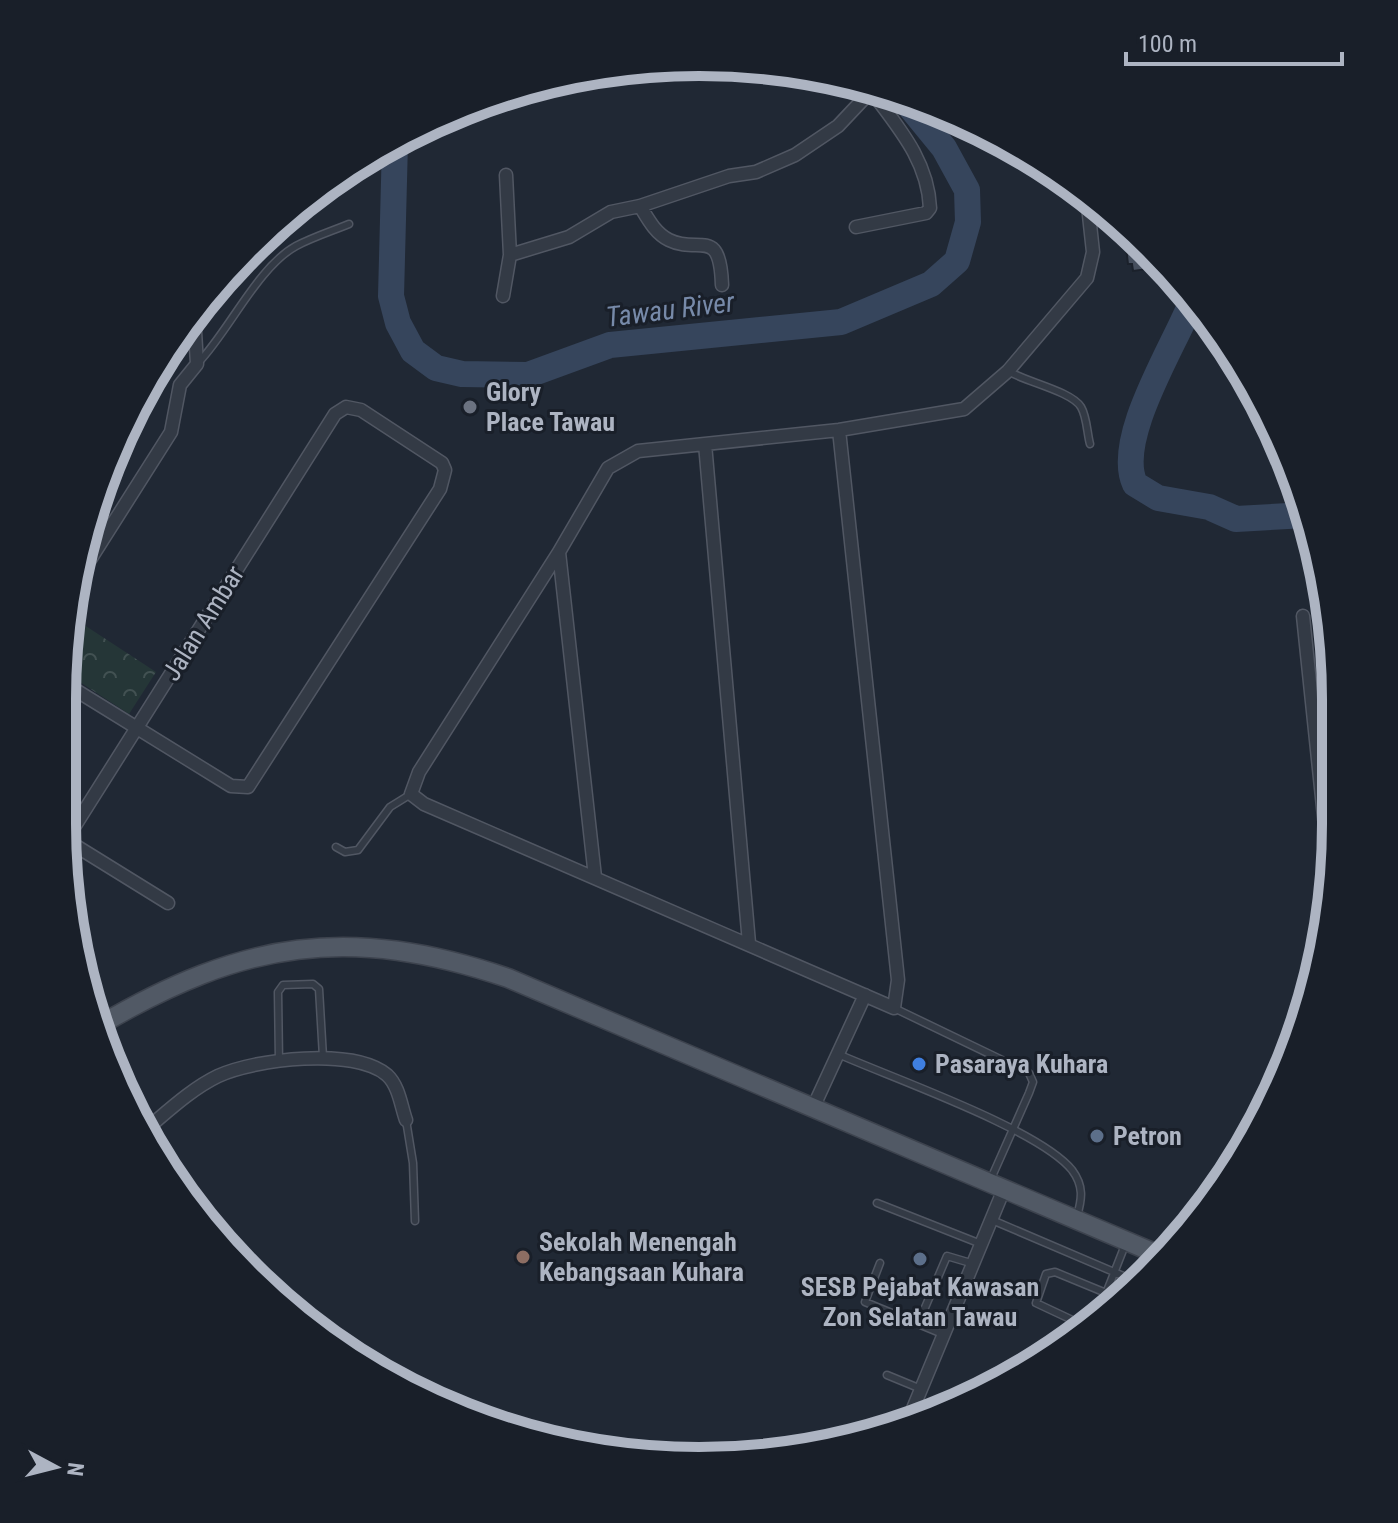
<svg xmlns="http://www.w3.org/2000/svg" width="1398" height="1523" font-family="'Roboto Condensed',sans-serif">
<defs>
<pattern id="park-crowns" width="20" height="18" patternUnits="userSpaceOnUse" patternTransform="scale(2)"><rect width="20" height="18" fill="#253637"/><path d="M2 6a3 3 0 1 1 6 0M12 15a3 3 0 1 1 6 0" fill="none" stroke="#425152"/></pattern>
</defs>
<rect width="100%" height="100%" fill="#202834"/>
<path fill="url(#park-crowns)" d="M72 617 156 672 129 714 69 675Z"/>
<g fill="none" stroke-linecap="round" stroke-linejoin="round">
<path stroke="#36455c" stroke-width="26" d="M395 143 391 296 398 323 413 351 436 368 462 374 528 375 610 345 841 322 931 284 957 261 968 222 967 190 944 148 903 98
M1192 301C1175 345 1114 439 1135 484L1158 498 1209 507 1236 519 1306 515"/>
</g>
<path fill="#464f5e" stroke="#1b212b" stroke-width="2" d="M1136 238 1159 260 1147 262 1148 269 1133 271 1132 264H1128L1125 239Z"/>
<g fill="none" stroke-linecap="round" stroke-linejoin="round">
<defs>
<path id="lane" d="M199 362C230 329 258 267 296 246 313 237 332 231 349 224
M1008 371C1026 382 1071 391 1081 407 1087 417 1087 433 1090 444
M336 847 345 852 358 850 390 807 411 794
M894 1008 1029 1073 1033 1082 1029 1093 990 1181
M838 1054C892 1078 1039 1129 1072 1170 1084 1186 1082 1199 1077 1216
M279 1061 278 992 283 985 313 984 319 989 323 1057
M406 1120 413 1163 415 1221
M877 1203 981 1244
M992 1220 1135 1281
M880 1263 865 1302 945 1335
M1098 1314 1125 1245
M918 1324 947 1256 974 1264
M1085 1326 1036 1303 1046 1274 1055 1272 1106 1293
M887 1375 921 1389"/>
<path id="street" d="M640 206C648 219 655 233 669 240 699 255 720 225 722 285
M856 227 926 213 930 208C928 159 896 125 869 88
M510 255 569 237 611 212 640 206 729 176 756 172 795 155 838 126 871 91
M503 296 510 255 506 175
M839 430 898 980 894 1008 424 804 411 794 419 772 559 552 608 468 638 451 839 430 964 409 1008 371 1087 278 1093 252 1087 197
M705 444 749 943
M559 552 595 877
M74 585 171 432 180 385 197 364 194 315
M1303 616 1330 874
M63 838 168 903
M64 843 335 414 346 407 361 410 442 463 445 470 440 489 248 787 231 786 69 686
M812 1110 865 995
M144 1131C167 1112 191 1089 218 1076 255 1059 354 1047 387 1075 399 1086 401 1106 406 1120
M907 1423 1004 1189"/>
<path id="primary" d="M100 1025C243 941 349 924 508 978L1164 1257"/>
</defs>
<use href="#lane" stroke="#515763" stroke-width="9"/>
<use href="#street" stroke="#515763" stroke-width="15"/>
<use href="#primary" stroke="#3d434e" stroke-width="21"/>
<use href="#lane" stroke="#333a45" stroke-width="6"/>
<use href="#street" stroke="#333a45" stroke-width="12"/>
<use href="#primary" stroke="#515965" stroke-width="18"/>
</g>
<circle fill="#6b7280" stroke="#191f29" stroke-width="3" cx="470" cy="407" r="8"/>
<circle fill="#3f7fe0" stroke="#191f29" stroke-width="3" cx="919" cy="1064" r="8"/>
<g fill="#5c6f8a" stroke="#191f29" stroke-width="3">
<circle cx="1097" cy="1136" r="8"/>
<circle cx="920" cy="1259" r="8"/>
</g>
<circle fill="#8d6e63" stroke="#191f29" stroke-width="3" cx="523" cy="1257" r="8"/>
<g text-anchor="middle" stroke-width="6" stroke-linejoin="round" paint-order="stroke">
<g font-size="26" font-weight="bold" fill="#adb4c2" stroke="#191f29" text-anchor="start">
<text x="486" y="401">Glory<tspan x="486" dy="30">Place Tawau</tspan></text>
<text x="935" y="1073">Pasaraya Kuhara</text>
<text x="1113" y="1145">Petron</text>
<text x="539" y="1251">Sekolah Menengah<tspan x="539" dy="30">Kebangsaan Kuhara</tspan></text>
<text x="920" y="1296" text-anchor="middle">SESB Pejabat Kawasan<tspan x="920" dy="30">Zon Selatan Tawau</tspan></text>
</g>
<g font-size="26" fill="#adb4c2" stroke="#191f29">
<text transform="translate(203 623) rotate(-58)" y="9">Jalan Ambar</text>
</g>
<g font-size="28" font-style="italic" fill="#778aa9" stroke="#191f29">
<text transform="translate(670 309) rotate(-7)" y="10">Tawau River</text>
</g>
</g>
<path d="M0 0H1398V1523H0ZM699 76H699A623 623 0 0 1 1322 699V824A623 623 0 0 1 699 1447H699A623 623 0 0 1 76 824V699A623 623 0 0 1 699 76Z" fill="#191f29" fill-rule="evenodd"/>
<path fill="none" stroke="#adb4c2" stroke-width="10" d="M699 76H699A623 623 0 0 1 1322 699V824A623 623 0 0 1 699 1447H699A623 623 0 0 1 76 824V699A623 623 0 0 1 699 76Z"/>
<g transform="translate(56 1467) rotate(97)" stroke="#191f29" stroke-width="6" paint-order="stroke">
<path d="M0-6L14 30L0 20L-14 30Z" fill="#adb4c2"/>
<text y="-12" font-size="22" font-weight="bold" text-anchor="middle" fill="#adb4c2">N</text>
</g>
<path d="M1126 52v12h216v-12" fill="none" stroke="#adb4c2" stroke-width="4"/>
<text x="1138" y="52" font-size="24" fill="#adb4c2" stroke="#191f29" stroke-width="6" paint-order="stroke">100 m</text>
</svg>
